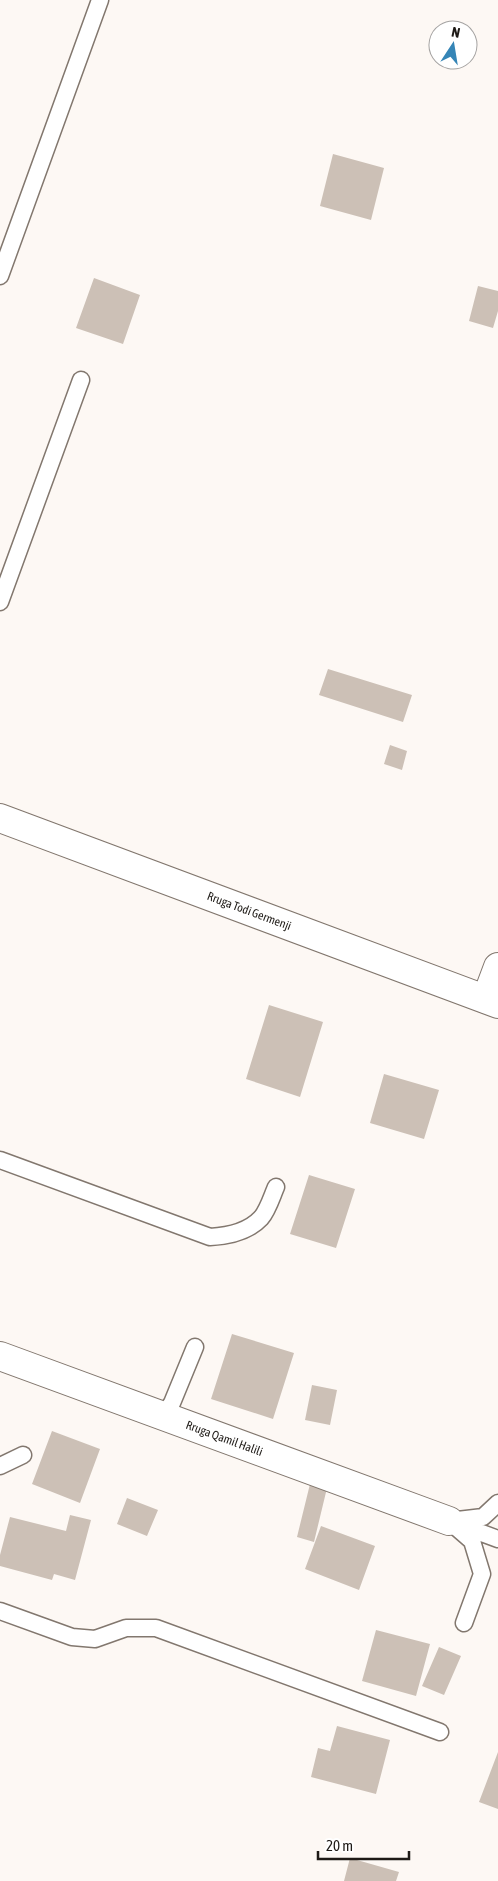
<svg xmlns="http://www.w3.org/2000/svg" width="498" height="1881" font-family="'Asap Condensed',sans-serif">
<rect width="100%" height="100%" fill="#fdf8f4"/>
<path fill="#ccc0b6" d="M333 154 384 168 371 220 320 206Z
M94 278 140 295 123 344 76 328Z
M478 286 498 291V311L493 328 469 321Z
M328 669 412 695 403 722 319 695Z
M390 745 407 751 402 770 384 764Z
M269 1005 323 1022 300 1097 246 1079Z
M384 1074 439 1090 424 1139 370 1123Z
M309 1175 355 1189 336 1248 290 1234Z
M232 1334 294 1353 273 1419 211 1399Z
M312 1385 337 1390 330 1425 305 1420Z
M52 1431 100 1449 80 1503 32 1484Z
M310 1484 327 1488 314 1542 297 1537Z
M127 1498 158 1510 147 1536 117 1524Z
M70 1515 91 1520 75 1580 54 1574 52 1580 0 1566V1555L10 1517 66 1531Z
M321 1526 375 1546 359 1590 305 1569Z
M376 1630 430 1644 416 1696 362 1681Z
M439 1647 461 1656 444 1695 422 1686Z
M337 1726 390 1740 376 1794 311 1777 318 1748 330 1751Z
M498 1752V1809L479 1802Z
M350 1858 399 1872 396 1881H344Z"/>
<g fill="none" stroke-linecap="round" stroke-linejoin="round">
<defs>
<path id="service" d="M0 276 100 0
M0 602 81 380
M0 1160 210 1237C228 1236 248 1232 261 1218 268 1210 272 1196 276 1187
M163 1416 172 1403 195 1347
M0 1466 23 1455
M449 1521 472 1541 482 1574 464 1623
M449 1521 483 1517 498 1503
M460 1525 498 1539
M0 1611 72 1637 95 1639 126 1628H156L440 1732"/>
<g id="minor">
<path d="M486 999 498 967"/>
<path id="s1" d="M0 1356 449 1521"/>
</g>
<g id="tertiary">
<path id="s2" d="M0 818 498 1004"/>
</g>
</defs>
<use href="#service" stroke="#82776e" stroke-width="19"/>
<use href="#minor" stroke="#82776e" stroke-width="30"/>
<use href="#tertiary" stroke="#82776e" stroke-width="30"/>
<use href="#service" stroke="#fff" stroke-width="16"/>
<use href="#minor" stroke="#fff" stroke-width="28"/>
<use href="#tertiary" stroke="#fff" stroke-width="28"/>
</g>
<g text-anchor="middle" stroke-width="4.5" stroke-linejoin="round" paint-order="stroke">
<g font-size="12" fill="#1e1a16" stroke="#fff">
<text dy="4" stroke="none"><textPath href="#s2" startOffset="266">Rruga Todi Germenji</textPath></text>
<text dy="4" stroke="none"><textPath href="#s1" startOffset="239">Rruga Qamil Halili</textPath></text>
</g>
</g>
<g transform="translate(453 45) rotate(12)"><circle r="24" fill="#ffffff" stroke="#a5a3a2"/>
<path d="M0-4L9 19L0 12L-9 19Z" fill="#3585b6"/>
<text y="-8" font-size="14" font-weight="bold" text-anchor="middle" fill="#1e1a16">N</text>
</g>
<path d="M318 1851v8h91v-8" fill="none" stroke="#1e1a16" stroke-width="2.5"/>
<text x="326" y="1851" font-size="15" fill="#1e1a16" stroke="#ffffff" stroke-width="4" paint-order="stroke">20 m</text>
</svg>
